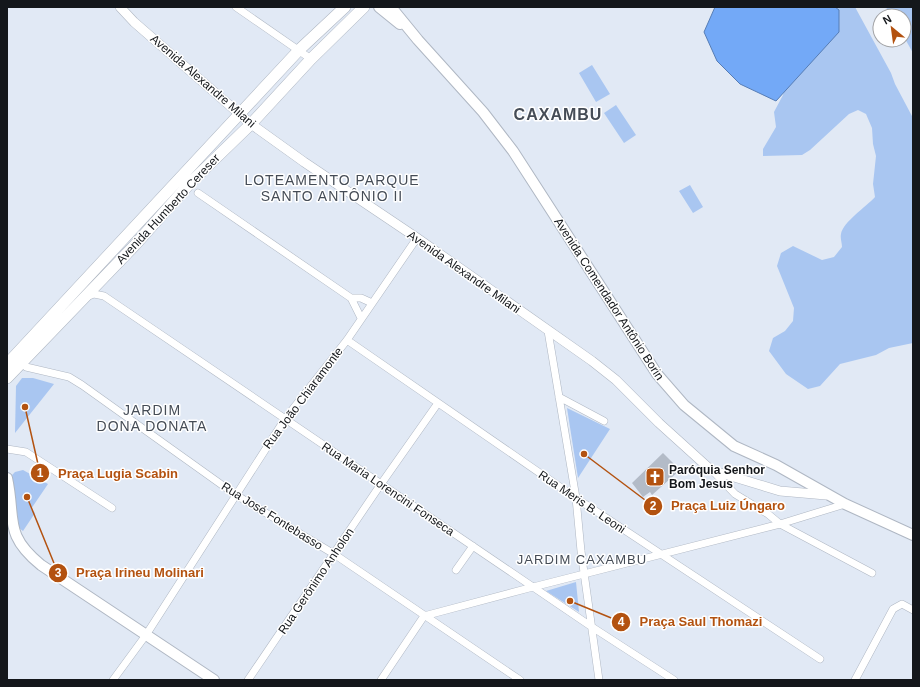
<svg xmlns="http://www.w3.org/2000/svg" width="920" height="687" font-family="Arial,sans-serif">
<rect width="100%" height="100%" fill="#e1e9f5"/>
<path fill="#a9c6f1" d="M824 7H855L891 73 895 84 913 118V343L889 348 876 355 840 364 820 386 808 389 786 374 769 351 773 338 785 331 793 321 794 308 777 266 781 253 793 246 822 260 834 257 842 247C842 243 840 238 841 234 843 222 866 207 875 197L873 184 876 156 873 144 872 128 866 114 858 110 849 114 810 150 802 155 763 156V149L776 127 774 112 783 95 787 77Z
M886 7H913V53L904 37V16H890Z
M592 65 610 94 596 102 579 73Z
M616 105 636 135 624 143 604 113Z
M690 185 703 207 693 213 679 191Z
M22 378H33L54 384 15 433 16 386Z
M567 408 610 429 578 478Z
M23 470 48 484 31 509 35 513 23 531 19 528 12 475 15 472Z
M576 582 579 612 546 591Z"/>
<path fill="#73a9f7" stroke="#567db5" d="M715 7H835L839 10V32L776 101 740 84 717 61 704 32Z"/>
<path fill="#b3bbc7" d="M663 453 680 470 652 495 650 492 643 497 632 483Z"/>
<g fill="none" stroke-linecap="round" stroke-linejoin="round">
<defs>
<path id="minor" d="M236 7 311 59
M198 193 351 298 361 318
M86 297 94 294 104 296 592 627 674 680
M351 298H361L372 303
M548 331 576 498 581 551 599 680
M347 340 576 498 820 659
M22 360 26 367 69 377 82 385 236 495 334 554 520 680
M559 397 604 421
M7 449 26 452 112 508
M712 470 735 494 768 514 780 524 872 573
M456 570 473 546
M113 680 146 635 285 419 347 340 417 238
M248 680 381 484 438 403
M381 680 424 616 533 587 780 524 845 504
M855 680 893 609 902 604 913 610"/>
<path id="tertiary" d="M120 7 134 22 251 124 304 162 417 238 592 361 616 380 659 423 711 470 780 491 826 495"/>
<path id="secondary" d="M379 7 400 24
M391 7 418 40 483 112 513 151 657 374 684 405 734 446 776 465 845 504 913 535
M7 478C16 519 3 534 41 565L214 680"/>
<path id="primary" d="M7 364 299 50 345 7
M7 378 135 245 191 182 251 124 311 59 364 7"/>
</defs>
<use href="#minor" stroke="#afb7c3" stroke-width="8"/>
<use href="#tertiary" stroke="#afb7c3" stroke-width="10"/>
<use href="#secondary" stroke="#afb7c3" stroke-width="12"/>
<use href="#primary" stroke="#afb7c3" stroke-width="12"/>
<use href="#minor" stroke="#fff" stroke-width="7"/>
<use href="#tertiary" stroke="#fff" stroke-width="9"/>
<use href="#secondary" stroke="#fff" stroke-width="10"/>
<use href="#primary" stroke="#fff" stroke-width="11"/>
</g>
<defs>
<symbol id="church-square" viewBox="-11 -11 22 22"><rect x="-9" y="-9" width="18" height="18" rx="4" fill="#b35210" stroke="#fff"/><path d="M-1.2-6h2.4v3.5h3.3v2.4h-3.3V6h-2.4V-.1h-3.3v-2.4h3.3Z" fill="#fff"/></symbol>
</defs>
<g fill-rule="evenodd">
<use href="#church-square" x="644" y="466" width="22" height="22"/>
</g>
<g text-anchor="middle" stroke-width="3" stroke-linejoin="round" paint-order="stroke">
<g font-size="12" fill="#14171b" stroke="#fff">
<text transform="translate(203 81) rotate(41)" y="4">Avenida Alexandre Milani</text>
<text transform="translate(168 209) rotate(-47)" y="4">Avenida Humberto Cereser</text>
<text transform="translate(464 272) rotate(35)" y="4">Avenida Alexandre Milani</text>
<text transform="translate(609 299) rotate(57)" y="4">Avenida Comendador Antônio Borin</text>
<text transform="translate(303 398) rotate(-53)" y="4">Rua João Chiaramonte</text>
<text transform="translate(388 489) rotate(34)" y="4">Rua Maria Lorencini Fonseca</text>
<text transform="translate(582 502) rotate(34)" y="4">Rua Meris B. Leoni</text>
<text transform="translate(272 516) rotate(32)" y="4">Rua José Fontebasso</text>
<text transform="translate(316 581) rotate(-56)" y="4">Rua Gerônimo Anholon</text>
</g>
<g font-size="12" font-weight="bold" fill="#14171b" stroke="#fff" text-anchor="start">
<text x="669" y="474">Paróquia Senhor<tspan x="669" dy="14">Bom Jesus</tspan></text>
</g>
<g font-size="13" letter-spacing="1" fill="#454c56" stroke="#fff">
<text x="582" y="564">JARDIM CAXAMBU</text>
</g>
<g font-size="14" letter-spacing="1" fill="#454c56" stroke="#fff">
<text x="332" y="185">LOTEAMENTO PARQUE<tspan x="332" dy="16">SANTO ANTÔNIO II</tspan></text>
<text x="152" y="415">JARDIM<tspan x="152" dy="16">DONA DONATA</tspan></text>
</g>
<g font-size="16" font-weight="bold" letter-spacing="1" fill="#454c56" stroke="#fff">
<text x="558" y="120">CAXAMBU</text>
</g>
</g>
<path fill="none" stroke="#b35210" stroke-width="1.5" d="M25 407L40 473M584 454L653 506M27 497L58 573M570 601L621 622"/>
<g fill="#b35210" stroke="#fff" stroke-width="1.5">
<circle cx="25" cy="407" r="4"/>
<circle cx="584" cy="454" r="4"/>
<circle cx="27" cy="497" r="4"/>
<circle cx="570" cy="601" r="4"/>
<circle cx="40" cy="473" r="10"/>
<circle cx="653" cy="506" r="10"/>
<circle cx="58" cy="573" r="10"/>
<circle cx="621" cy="622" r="10"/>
</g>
<g font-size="12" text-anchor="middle" font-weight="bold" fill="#fff">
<text x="40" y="477">1</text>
<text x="653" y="510">2</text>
<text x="58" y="577">3</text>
<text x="621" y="626">4</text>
</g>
<g font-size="13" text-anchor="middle" font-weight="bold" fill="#b35210" stroke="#fff" stroke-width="3" stroke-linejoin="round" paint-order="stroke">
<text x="118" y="478">Praça Lugia Scabin</text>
<text x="728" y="510">Praça Luiz Úngaro</text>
<text x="140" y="577">Praça Irineu Molinari</text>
<text x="701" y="626">Praça Saul Thomazi</text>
</g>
<rect width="920" height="687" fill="none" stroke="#14171b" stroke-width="16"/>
<g transform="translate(892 28) rotate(331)"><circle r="19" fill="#ffffff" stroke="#a1a2a4"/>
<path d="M0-3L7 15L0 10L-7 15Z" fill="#b35210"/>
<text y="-6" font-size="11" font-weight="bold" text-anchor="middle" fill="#14171b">N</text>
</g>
</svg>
